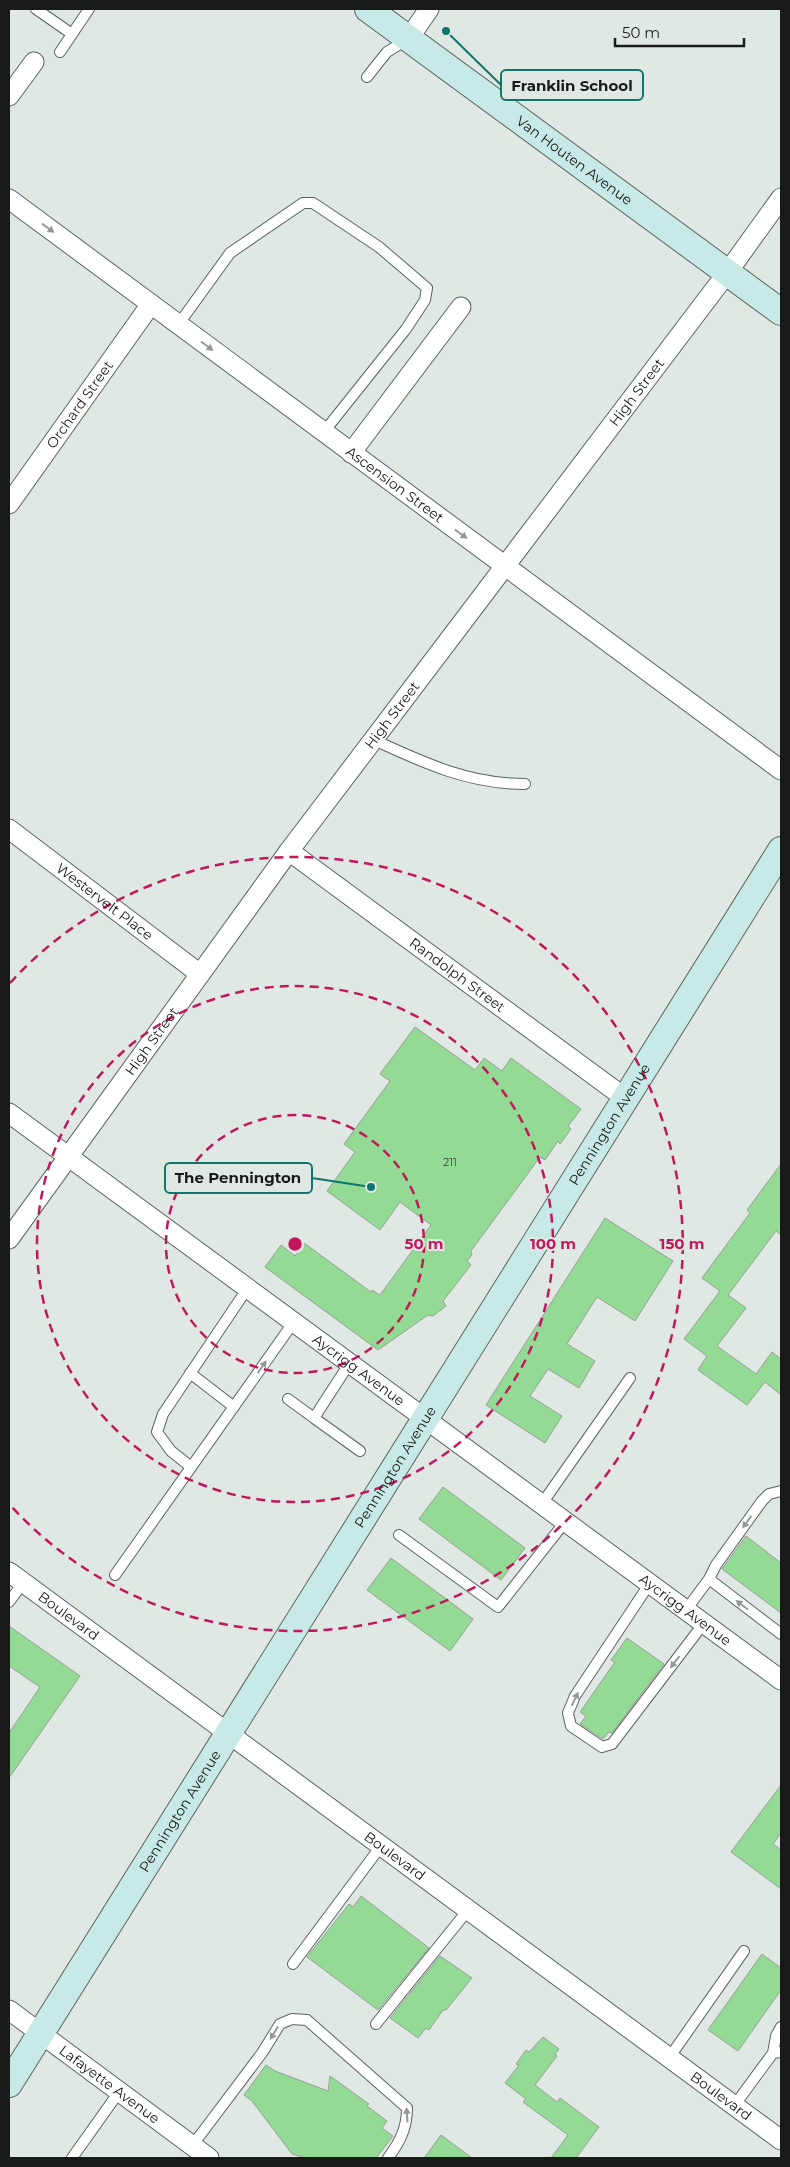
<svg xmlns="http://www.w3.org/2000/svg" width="790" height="2167" font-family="Montserrat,sans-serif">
<rect width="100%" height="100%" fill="#e0e8e4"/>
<path fill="#93db94" stroke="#999e99" d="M415 1027 475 1070 484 1058 502 1071 511 1058 581 1109 568 1126 571 1129 560 1144 558 1141 545 1160 540 1157 471 1251 472 1255 467 1261 471 1265 443 1301 446 1306 433 1316 428 1315 378 1350 265 1267 281 1245 295 1256 304 1243 371 1292 372 1290 380 1295 431 1225 400 1202 380 1230 327 1191 355 1152 344 1144 390 1081 380 1074Z
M781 1164V1235L776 1231 728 1295 746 1308 717 1346 756 1374 772 1352 781 1359V1395L765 1382 747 1405 698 1370 707 1356 684 1339 720 1291 702 1278 750 1213 747 1210Z
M605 1218 673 1261 635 1321 597 1297 567 1344 595 1361 579 1388 548 1369 530 1396 562 1416 545 1443 486 1405Z
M443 1487 525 1548 501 1580 419 1519Z
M746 1536 781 1563V1613L722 1569Z
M391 1558 473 1619 450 1651 367 1590Z
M9 1626 80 1676 9 1778V1733L40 1687 9 1666Z
M627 1638 664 1664 612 1733 609 1732 603 1739 580 1724 586 1716 580 1712 615 1662 611 1660Z
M781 1785V1833L773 1844 781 1850V1889L731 1852Z
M361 1896 429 1948 378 2010 307 1957 349 1904 353 1907Z
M762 1954 781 1968V1990L738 2051 708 2030Z
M440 1956 472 1978 446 2010H443L429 2030 426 2028 418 2038 390 2018Z
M543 2037 559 2049 555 2054 557 2056 535 2085 557 2102 560 2098 599 2127 576 2158H551L568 2135 523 2102 526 2099 505 2083 519 2065 516 2064 526 2050 529 2052Z
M266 2065 275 2071 328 2091 330 2076 369 2104 367 2106 387 2121 382 2128 393 2136 376 2158H306L292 2154 252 2101 244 2095Z
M441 2135 472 2158H424Z"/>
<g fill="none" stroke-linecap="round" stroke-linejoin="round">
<defs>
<path id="lane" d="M36 9 72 34
M60 52 89 9
M367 77 387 52 408 39
M178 325 230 253 303 203H313L379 247 427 288 425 300 406 329 323 433
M374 740C424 763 469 784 525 784
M349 1364 314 1418 360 1451
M190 1373 234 1407
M288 1399 314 1418
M191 1467 171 1451 157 1432 163 1414 247 1289
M541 1505 630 1378
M399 1535 498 1607 565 1522
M115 1575 293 1323
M709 1579 716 1565 762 1501 769 1494 781 1491
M650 1583 575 1696 568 1713 571 1726 602 1747 612 1744 704 1623
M9 1602 23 1583
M686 1610 709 1579 781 1634
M293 1964 381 1846
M376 2024 468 1910
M773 2053 776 2036 781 2027
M669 2058 744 1951
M734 2106 773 2053 781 2052
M192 2146 262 2053 280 2024 292 2019 307 2020 407 2108C407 2128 400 2142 388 2158
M72 2158 119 2092"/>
<g id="street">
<path d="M409 38 429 9"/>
<path d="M9 96 34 62"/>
<path id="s1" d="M9 199 781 770"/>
<path d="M351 453 461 307"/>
<path id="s2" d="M9 504 151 304"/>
<path id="s3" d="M9 829 200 974"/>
<path id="s4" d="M289 851 625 1098"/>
<path id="s5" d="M9 1113 781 1680"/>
<path id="s6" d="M9 1239 289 851 727 273 781 198"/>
<path id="s7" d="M9 1572 781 2140"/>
<path id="s8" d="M9 2010 209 2158"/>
</g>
<g id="secondary">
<path id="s9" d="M368 9 781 312"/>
<path id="s10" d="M9 2084 781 850"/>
</g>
</defs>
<use href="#lane" stroke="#5c6360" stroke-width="12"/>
<use href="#street" stroke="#5c6360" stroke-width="21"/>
<use href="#secondary" stroke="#5c6360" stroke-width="28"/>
<use href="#lane" stroke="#fff" stroke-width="10"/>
<use href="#street" stroke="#fff" stroke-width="19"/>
<use href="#secondary" stroke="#c7eae6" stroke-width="26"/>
</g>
<defs><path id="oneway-solid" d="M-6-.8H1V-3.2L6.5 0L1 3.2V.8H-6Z" transform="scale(1.25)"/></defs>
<g fill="#979898">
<use href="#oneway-solid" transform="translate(48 228) rotate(36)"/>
<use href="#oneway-solid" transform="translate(207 346) rotate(37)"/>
<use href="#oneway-solid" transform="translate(461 534) rotate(36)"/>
<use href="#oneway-solid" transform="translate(262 1367) rotate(-55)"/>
<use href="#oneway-solid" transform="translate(747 1522) rotate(126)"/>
<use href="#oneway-solid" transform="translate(742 1605) rotate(-143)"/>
<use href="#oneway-solid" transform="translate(675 1662) rotate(128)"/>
<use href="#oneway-solid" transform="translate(575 1699) rotate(-64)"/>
<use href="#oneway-solid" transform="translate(274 2033) rotate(121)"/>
<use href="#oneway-solid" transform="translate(407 2115) rotate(-94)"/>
</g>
<g fill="none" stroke="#c2185b" stroke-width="2.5" stroke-dasharray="9 6">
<circle cx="295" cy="1244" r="129"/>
<circle cx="295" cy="1244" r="258"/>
<path d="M10 983A387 387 0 1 1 10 1505"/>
</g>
<g text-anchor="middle" stroke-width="4" stroke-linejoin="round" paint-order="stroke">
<g font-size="11" fill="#364a38">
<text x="450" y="1166">211</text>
</g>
<g font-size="14" fill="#171a19" stroke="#e0e8e4">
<text dy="5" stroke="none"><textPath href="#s9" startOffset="256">Van Houten Avenue</textPath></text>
<text dy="5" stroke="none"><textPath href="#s6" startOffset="1054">High Street</textPath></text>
<text dy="5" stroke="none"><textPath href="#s2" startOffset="122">Orchard Street</textPath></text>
<text dy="5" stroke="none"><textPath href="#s1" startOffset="480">Ascension Street</textPath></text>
<text dy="5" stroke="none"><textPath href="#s6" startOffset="649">High Street</textPath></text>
<text dy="5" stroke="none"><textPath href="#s3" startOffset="120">Westervelt Place</textPath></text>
<text dy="5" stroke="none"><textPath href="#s4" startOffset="209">Randolph Street</textPath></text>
<text dy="5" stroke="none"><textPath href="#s6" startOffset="244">High Street</textPath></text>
<text dy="5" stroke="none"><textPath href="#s10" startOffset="1132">Pennington Avenue</textPath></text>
<text dy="5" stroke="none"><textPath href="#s5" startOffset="434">Aycrigg Avenue</textPath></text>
<text dy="5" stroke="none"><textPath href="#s10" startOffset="728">Pennington Avenue</textPath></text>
<text dy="5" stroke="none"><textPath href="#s5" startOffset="839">Aycrigg Avenue</textPath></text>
<text dy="5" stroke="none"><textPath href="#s7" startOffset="74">Boulevard</textPath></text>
<text dy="5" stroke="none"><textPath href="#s10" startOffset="322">Pennington Avenue</textPath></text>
<text dy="5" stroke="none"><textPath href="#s7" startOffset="479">Boulevard</textPath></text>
<text dy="5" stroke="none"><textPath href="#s8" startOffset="125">Lafayette Avenue</textPath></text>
<text dy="5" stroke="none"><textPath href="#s7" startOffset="884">Boulevard</textPath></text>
</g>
</g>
<circle cx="295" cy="1244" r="8" fill="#c2185b" stroke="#e0e8e4" stroke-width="2.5"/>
<g font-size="15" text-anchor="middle" font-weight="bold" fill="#c2185b" stroke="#e0e8e4" stroke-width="4" stroke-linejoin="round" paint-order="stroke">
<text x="424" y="1249">50 m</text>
<text x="553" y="1249">100 m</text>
<text x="682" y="1249">150 m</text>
</g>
<path fill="none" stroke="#0f766e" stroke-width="2" d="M446 31L501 85M371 1187L312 1178"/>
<g fill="#0f766e" stroke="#e0e8e4" stroke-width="2">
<circle cx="446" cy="31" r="5"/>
<circle cx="371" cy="1187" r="5"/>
</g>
<g fill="#e0e8e4" stroke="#0f766e" stroke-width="2">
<rect x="501" y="70" width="142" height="30" rx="5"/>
<rect x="165" y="1163" width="147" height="30" rx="5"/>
</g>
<g font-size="15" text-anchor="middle" font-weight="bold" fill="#171a19">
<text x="572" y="91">Franklin School</text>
<text x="238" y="1183">The Pennington</text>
</g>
<rect width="790" height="2167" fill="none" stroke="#171a19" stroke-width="20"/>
<path d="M615 38v8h129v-8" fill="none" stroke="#171a19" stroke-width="2.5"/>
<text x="622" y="38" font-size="15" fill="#171a19" stroke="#e0e8e4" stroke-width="4" paint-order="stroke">50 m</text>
</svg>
